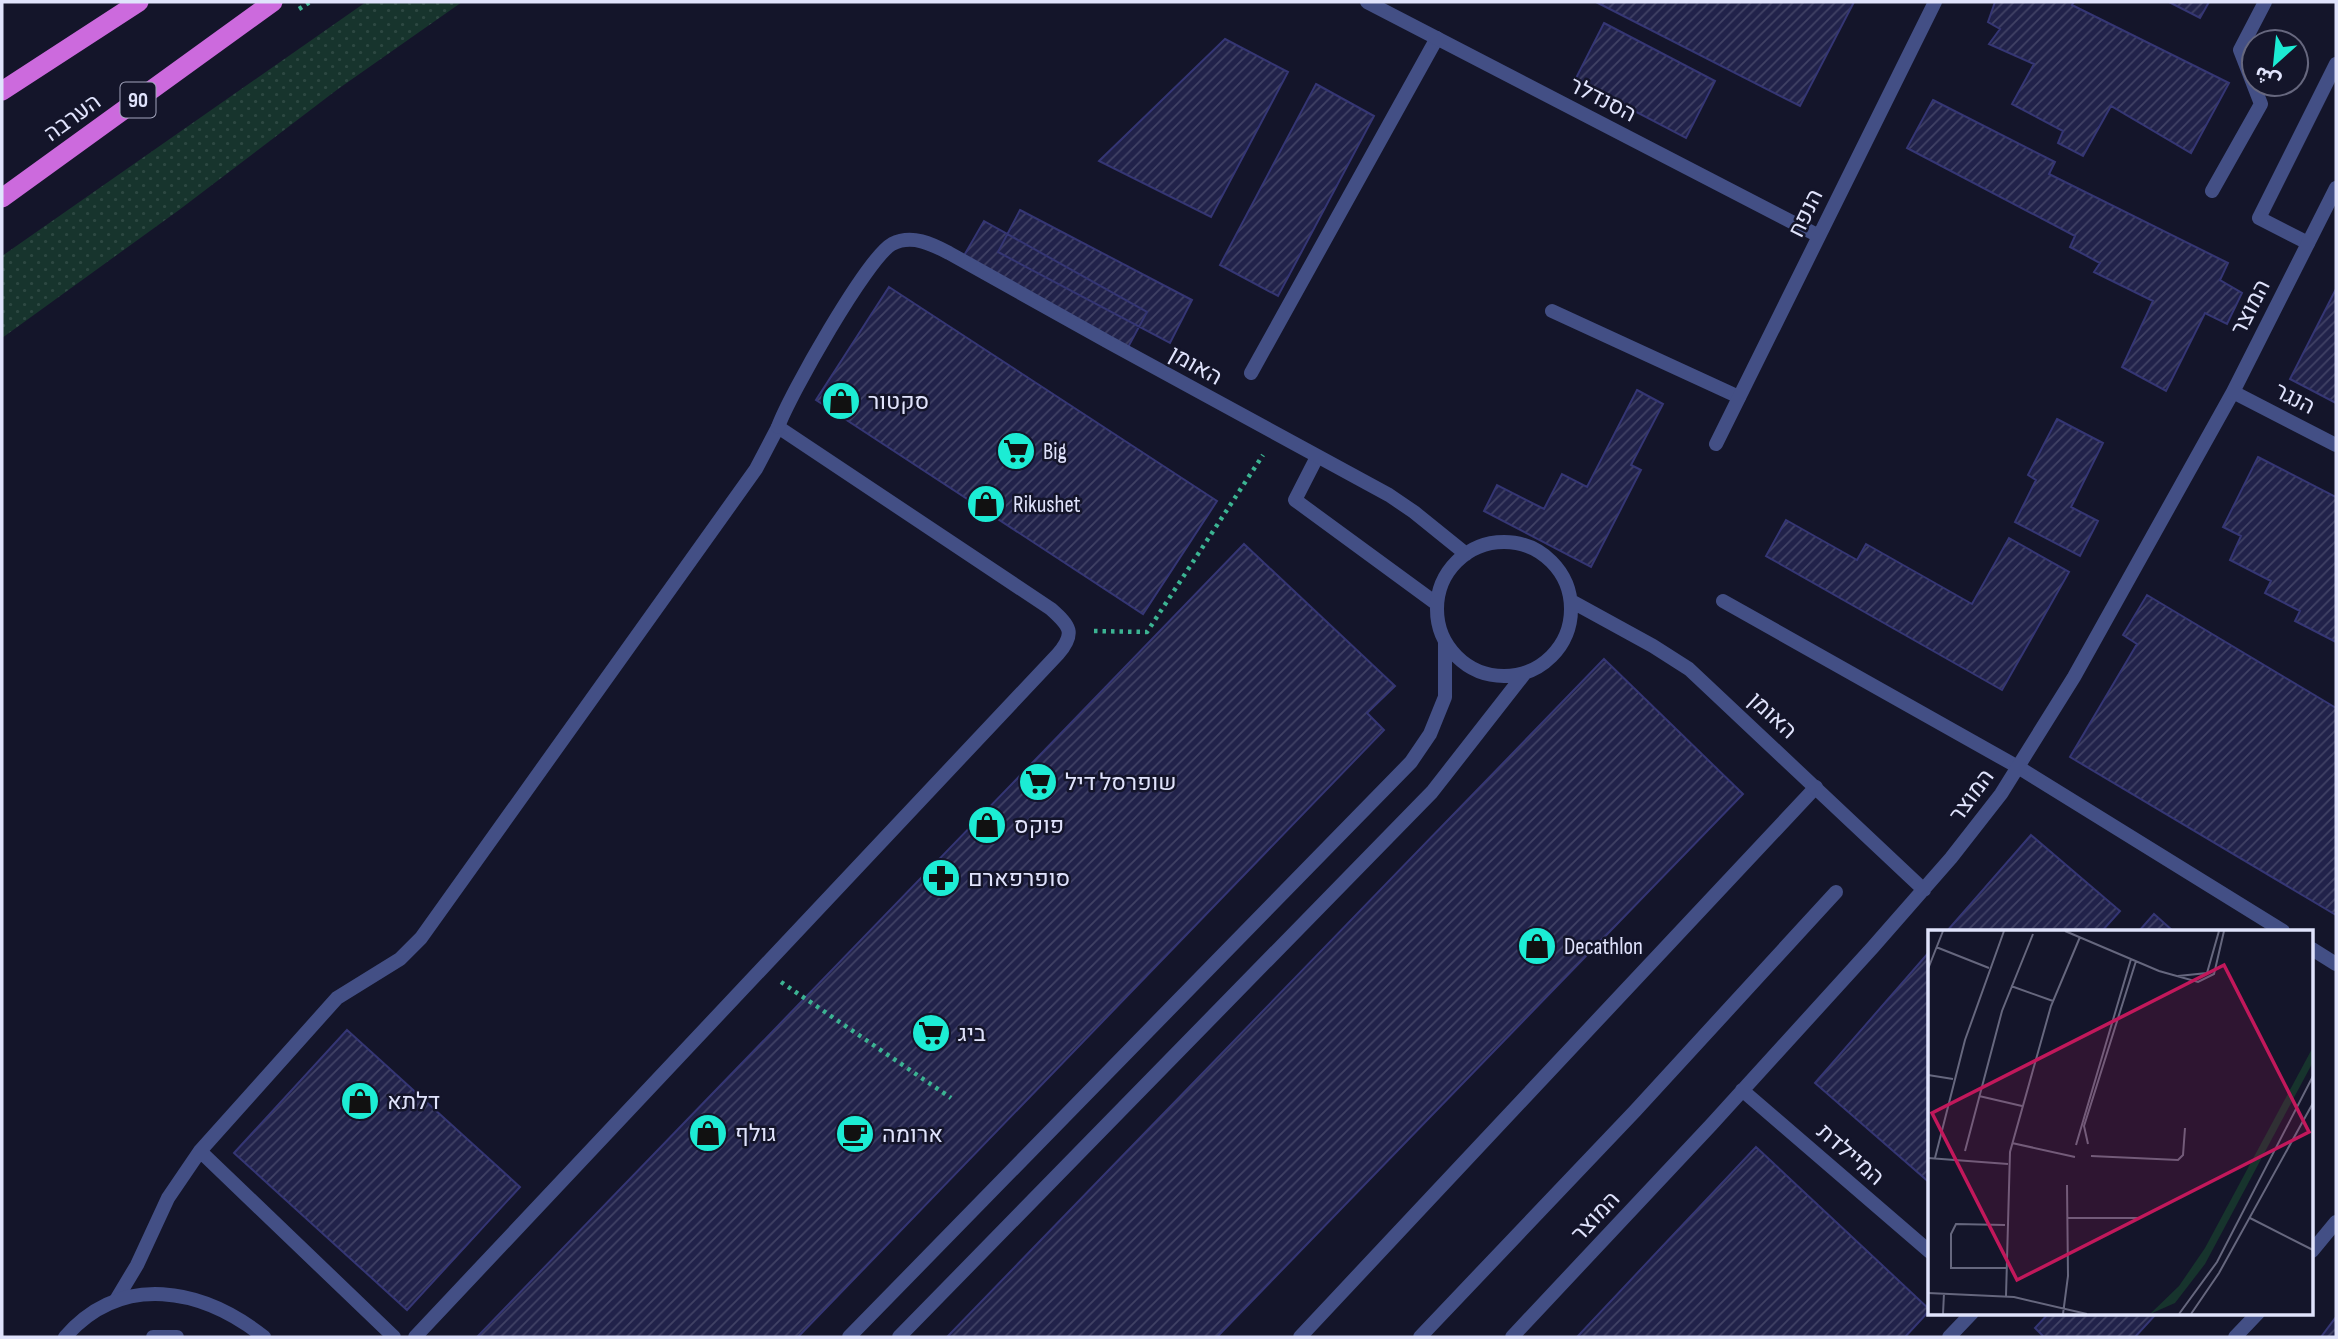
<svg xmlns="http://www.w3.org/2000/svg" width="2338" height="1339" font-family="'Sofia Sans Condensed','Noto Sans Arabic',Heebo,sans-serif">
<defs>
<pattern id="grass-dots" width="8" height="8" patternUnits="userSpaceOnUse" patternTransform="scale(1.75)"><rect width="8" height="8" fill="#17342d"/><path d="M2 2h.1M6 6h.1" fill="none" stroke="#2d4842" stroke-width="1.8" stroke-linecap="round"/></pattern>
<pattern id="building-hatch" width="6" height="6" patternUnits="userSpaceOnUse" patternTransform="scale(1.75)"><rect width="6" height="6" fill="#21224a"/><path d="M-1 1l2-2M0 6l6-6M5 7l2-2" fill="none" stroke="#414265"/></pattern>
</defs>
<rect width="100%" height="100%" fill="#14152a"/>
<path fill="url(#grass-dots)" d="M366 2H462L338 89 179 210 2 338V256Z"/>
<path fill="url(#building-hatch)" stroke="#353674" stroke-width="2" d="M1596 2H1854L1800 106Z
M1995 2H2074L2072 5 2229 83 2191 153 2111 106 2083 156 2058 143 2063 131 2012 104 2034 64 1989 44 2000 29 1988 22Z
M2169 2H2209L2200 18Z
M1604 23 1715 81 1686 138 1575 80Z
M1225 39 1288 72 1211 217 1099 161Z
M1316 84 1374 116 1278 296 1220 265Z
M1933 100 2055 162 2049 174 2228 263 2220 280 2242 293 2227 324 2205 313 2166 391 2122 367 2153 301 2094 272 2100 263 2070 247 2075 236 1907 148Z
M1020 210 1192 300 1170 343 998 252Z
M984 221 1147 312 1126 351 962 259Z
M889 287 1217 501 1143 614 816 400Z
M2336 289V403L2290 379Z
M1637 390 1663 404 1631 465 1641 470 1591 567 1484 511 1497 485 1544 509 1562 474 1587 487Z
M2057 419 2103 443 2071 507 2098 521 2080 556 2015 522 2036 480 2028 475Z
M2258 457 2336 497V642L2295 621 2300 611 2265 593 2271 581 2230 560 2241 536 2223 527Z
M1786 520 1857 560 1866 544 1972 604 2009 538 2069 572 2002 690 1766 556Z
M1244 544 1395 686 1367 713 1384 730 798 1337H477Z
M2147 595 2336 708V915L2070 757 2137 644 2123 635Z
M1604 659 1743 794 1217 1337H947Z
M2031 835 2120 911 2102 931H1947Z
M2154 914 2173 931H2139Z
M1930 951V1183L1815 1083Z
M347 1030 520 1187 407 1310 234 1153Z
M1756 1147 1930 1310 1905 1337H1577Z
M2049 1313H2157L2135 1337H2044L2035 1328Z
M2336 1317V1337H2321Z"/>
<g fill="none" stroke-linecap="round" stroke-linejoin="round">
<path stroke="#3cb493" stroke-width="4.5" stroke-dasharray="3.5 5" stroke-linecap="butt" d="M299 9 310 2
M1094 631 1147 632 1263 455
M781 982 951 1098"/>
<path stroke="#434f85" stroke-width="14" d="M2212 191 2261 104 2240 50 2265 2
M2308 243 2259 218 2336 64
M1552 311 1739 397
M1251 373 1437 38
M1317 457 1295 500 1437 604
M1723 601 2018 767
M200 1151 394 1337
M116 1300 137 1265 168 1198 200 1151 337 998 400 959 421 938 756 469 778 427 1051 609C1070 626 1076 633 1058 654L415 1337
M1300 1337 1816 787
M1420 1337 1635 1111 1836 892"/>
<path stroke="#434f85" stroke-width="14" d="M1367 2 1819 236
M2233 392 2336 445
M778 427C789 396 867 258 892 244 912 234 932 244 949 253L1110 343 1389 495 1414 512 1466 554
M1716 444 1935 2
M1437 609a67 67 0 1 1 134 0a67 67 0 1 1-134 0Z
M1571 601 1653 646 1689 669 1924 890
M2018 767 2283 931
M2312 949 2336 964
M1742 1090 1930 1252
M2312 1251 2336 1222
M849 1337 1411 762 1430 734 1445 697V641
M899 1337 1432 792 1525 673
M1512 1337 1711 1125 1873 947 1951 858 2001 794 2074 677 2233 392 2336 188
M1949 1337 1972 1313
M2235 1337 2258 1313"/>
<path stroke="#434f85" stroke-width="14" d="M65 1337C122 1272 202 1288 264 1337
M153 1337H177"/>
<path stroke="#cc6add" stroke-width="19" d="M2 91 139 2
M2 198 273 2"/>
</g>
<defs>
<symbol id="shop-disc" viewBox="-11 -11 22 22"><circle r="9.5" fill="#1cecd4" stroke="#14152a"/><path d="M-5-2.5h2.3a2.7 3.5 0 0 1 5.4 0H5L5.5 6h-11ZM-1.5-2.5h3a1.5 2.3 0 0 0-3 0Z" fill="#111"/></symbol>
<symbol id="supermarket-disc" viewBox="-11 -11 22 22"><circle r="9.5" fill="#1cecd4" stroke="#14152a"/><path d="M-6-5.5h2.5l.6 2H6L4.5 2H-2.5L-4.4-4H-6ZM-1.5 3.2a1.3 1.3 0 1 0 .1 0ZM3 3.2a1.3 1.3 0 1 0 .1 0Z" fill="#111"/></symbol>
<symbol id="pharmacy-disc" viewBox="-11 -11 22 22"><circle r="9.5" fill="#1cecd4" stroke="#14152a"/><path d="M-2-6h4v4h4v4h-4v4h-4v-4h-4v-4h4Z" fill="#111"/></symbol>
<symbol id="cafe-disc" viewBox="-11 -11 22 22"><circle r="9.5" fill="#1cecd4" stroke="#14152a"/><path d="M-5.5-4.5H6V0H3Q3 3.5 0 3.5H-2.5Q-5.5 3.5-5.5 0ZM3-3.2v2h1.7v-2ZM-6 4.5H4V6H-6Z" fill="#111"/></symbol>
</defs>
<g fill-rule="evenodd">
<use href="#shop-disc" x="819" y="379" width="44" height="44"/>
<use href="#supermarket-disc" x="994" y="429" width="44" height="44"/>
<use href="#shop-disc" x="964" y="482" width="44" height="44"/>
<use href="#supermarket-disc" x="1016" y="760" width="44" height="44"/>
<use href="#shop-disc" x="965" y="803" width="44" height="44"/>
<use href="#pharmacy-disc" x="919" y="856" width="44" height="44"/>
<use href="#shop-disc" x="1515" y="924" width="44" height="44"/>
<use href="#supermarket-disc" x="909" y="1011" width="44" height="44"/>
<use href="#shop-disc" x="338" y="1079" width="44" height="44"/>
<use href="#shop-disc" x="686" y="1111" width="44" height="44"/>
<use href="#cafe-disc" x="833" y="1112" width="44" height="44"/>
</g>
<g text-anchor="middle" stroke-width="5" stroke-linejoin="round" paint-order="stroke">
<rect fill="#14152a" stroke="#a3a5bd" stroke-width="2" x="120.5" y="82.5" width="35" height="35" rx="5"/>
<g font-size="21" font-weight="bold" fill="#e0e3fc">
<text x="138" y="107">90</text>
</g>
<g font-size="23" fill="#e0e3fc" stroke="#14152a">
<text transform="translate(1603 99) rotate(27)" y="8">הסנדלר</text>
<text transform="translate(72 117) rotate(-36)" y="8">הערבה</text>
<text transform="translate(1805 213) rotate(-64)" y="8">הנפח</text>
<text transform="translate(2250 307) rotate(-63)" y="8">המוצר</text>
<text transform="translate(1196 365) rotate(29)" y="8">האומן</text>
<text transform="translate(2295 398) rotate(27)" y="8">הנגר</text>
<text transform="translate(1773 715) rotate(43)" y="8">האומן</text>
<text transform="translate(1971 795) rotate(-54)" y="8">המוצר</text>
<text transform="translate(1851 1154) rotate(41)" y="8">המיילדת</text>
<text transform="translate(1595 1216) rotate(-47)" y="8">המוצר</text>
</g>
<g font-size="23" fill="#e0e3fc" stroke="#14152a" text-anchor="start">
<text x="868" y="409">סקטור</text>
<text x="1043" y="459">Big</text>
<text x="1013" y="512">Rikushet</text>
<text x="1065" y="790">שופרסל דיל</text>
<text x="1014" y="833">פוקס</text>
<text x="968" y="886">סופרפארם</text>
<text x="1564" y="954">Decathlon</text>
<text x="958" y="1041">ביג</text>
<text x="387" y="1109">דלתא</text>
<text x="735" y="1141">גולף</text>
<text x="882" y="1142">ארומה</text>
</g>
</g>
<g transform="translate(1928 930)">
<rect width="385" height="385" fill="#14152a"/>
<path d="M385 117V132L277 334 247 373 222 384 251 356 277 318Z" fill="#17342d"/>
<path fill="none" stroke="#66677e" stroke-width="2" d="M137 1 231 41 270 52 286 44 296 1M8 17 61 38M0 39 15 1M250 46 279 43 291 1M83 56 125 71M0 145 25 149M51 166 94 176M84 213 147 227M160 214 156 196 208 31M148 215 203 29M37 221 74 81 105 4M163 226 250 230 255 225 257 198M0 228 80 234M7 228 37 110 76 1M139 288H212M322 288 385 320M77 295 28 294 23 304V338H78M0 363 86 367 159 384M78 366 82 222 123 76 152 7M15 384 16 363M135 384 140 346 139 255M251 384 289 332 385 146M263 384 291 343 385 173"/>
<path fill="#c2185b" fill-opacity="0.15" stroke="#c2185b" stroke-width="3.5" d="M296 35 381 202 89 350 4 183Z"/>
<rect width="385" height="385" fill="none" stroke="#e0e3fc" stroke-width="3.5"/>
</g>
<rect width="2338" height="1339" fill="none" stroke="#e0e3fc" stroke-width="7"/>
<g transform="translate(2275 63) rotate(207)"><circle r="33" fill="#14152a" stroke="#66677e" stroke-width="2"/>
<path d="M0-5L12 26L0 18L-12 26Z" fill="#1cecd4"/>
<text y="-10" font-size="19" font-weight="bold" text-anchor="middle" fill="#e0e3fc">ش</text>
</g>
</svg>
